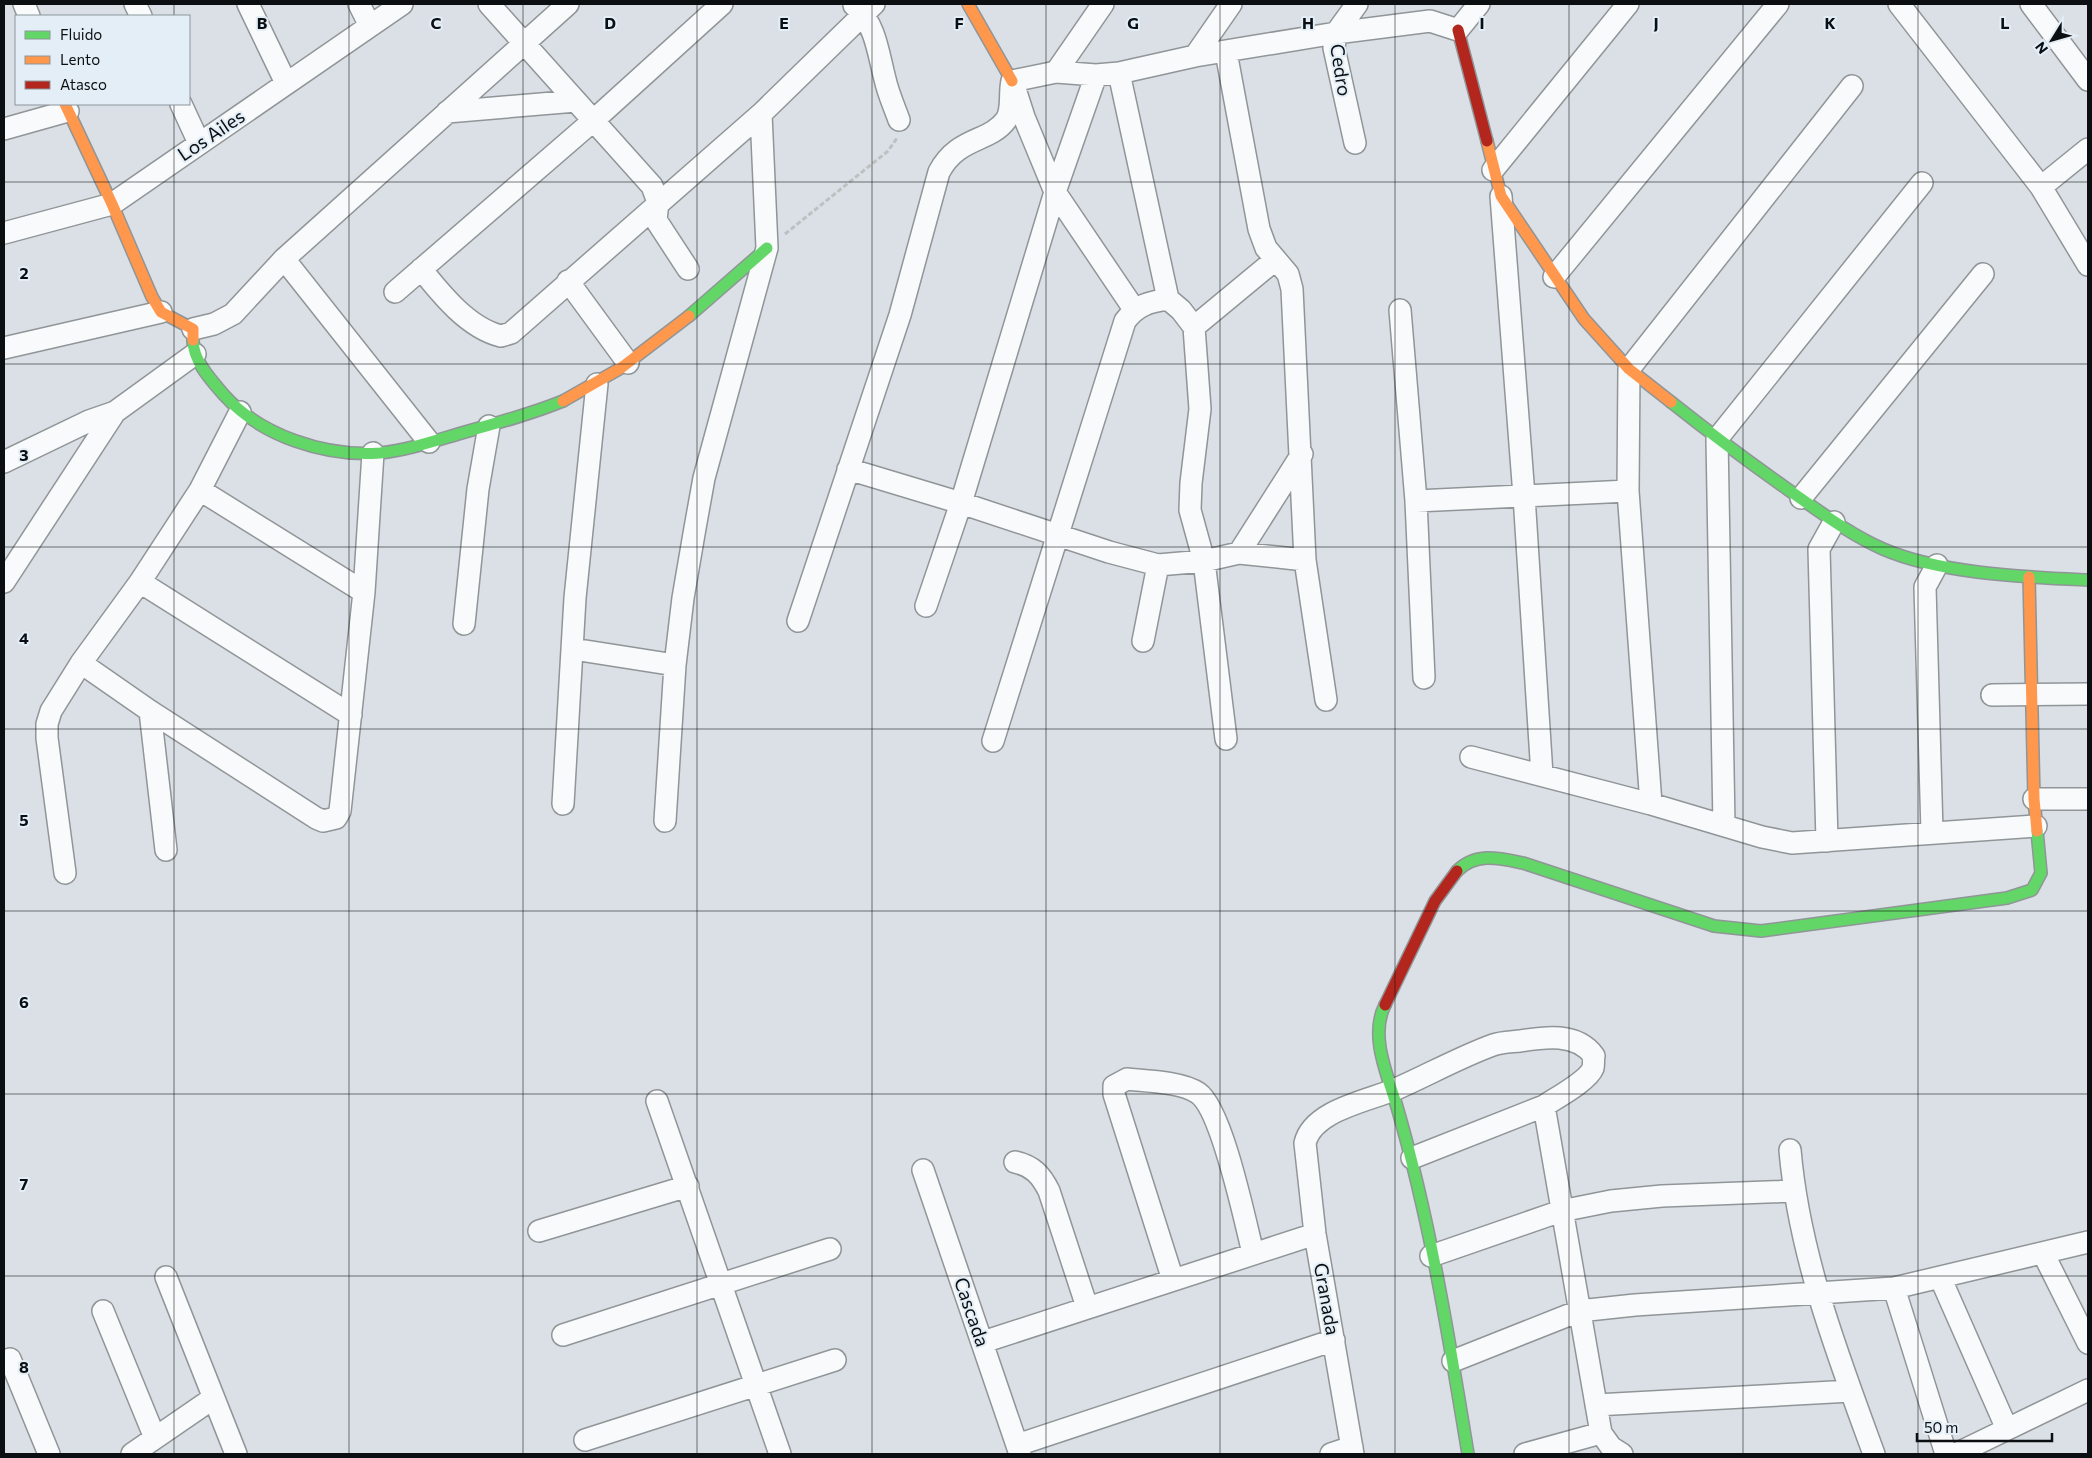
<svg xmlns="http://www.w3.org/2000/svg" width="2092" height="1458" font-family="Commissioner,sans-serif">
<rect width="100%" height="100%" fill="#dae0e5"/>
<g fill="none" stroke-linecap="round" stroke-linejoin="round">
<defs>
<path id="street" d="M24 4 29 16
M135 4 141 16
M248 4 286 83
M359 4 370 26
M489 4 652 186 658 202 656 220 688 269
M1899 4 2041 187 2088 265
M2031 4 2088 80
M854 5C876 24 878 53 885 79 888 93 894 106 899 120
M1226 52 1259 229 1266 248 1288 274 1292 289 1305 560 1326 700
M1195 56 1231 4
M1056 72 1103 4
M1119 73 1168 299 1181 310 1194 327 1200 409 1191 483 1190 510 1204 561 1226 739
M1012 81 1056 72 1096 75 1119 73 1195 56 1336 33 1430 21 1458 30 1479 4
M1015 89 1024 117 1055 192 1134 309
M181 104 199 143
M447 112 576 101
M4 129 68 111
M1355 143 1334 48 1336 33 1357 4
M1493 170 1628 4
M2041 187 2088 149
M1501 196 1524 496 1542 775
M4 233 112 204 402 4
M284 259 429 442
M421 269C441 294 468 328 501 336L511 333 761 114 874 4
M1554 277 1778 4
M568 281 628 363
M395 292 594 120 722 4
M1400 310 1416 501 1424 678
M1194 327 1275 260
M193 329 214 324 233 314 284 259 568 4
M4 348 161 312
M4 462 89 421 115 412 195 354
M848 469 961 503 1109 552 1158 565
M200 490 364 592
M1801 498 1983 274
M1416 501 1628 491
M1239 553 1302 454
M4 582 115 412
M140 582 351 715
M926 606 961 503 1055 192 1096 75
M798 621 900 315 939 172C958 136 989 143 1006 120 1013 110 1009 93 1012 81
M464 624 478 489 489 426
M1143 641 1158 565 1204 561 1239 553 1305 560
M573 649 675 665
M81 663 150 711 316 818 323 821 336 818 340 811 364 592 373 453
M1992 695 2088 694
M150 711 166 850
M993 741 1125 321C1137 305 1149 302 1168 299
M1471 757 1651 804 1762 837 1792 843 2036 826
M2034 799H2088
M563 804 575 598 597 384
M1651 804 1628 491 1629 369 1852 86
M665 821 675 665 683 598 695 528 704 478 767 248 761 114
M1724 825 1717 439 1922 183
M1932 832 1925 587 1937 565
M1827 841 1819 549 1834 522
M65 873 47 738V724L51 711 81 663 140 582 200 490 240 412
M657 1101 780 1454
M1790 1150C1799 1255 1838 1356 1874 1454
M1412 1158 1544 1106
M1015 1162C1033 1166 1041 1175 1049 1191L1087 1307
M923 1170 1020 1454
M539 1231 688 1186
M2043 1253 2088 1343
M1431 1256 1561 1211 1611 1201 1662 1196 1794 1191
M166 1277 236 1454
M1940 1277 2007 1429
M1173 1280 1114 1094V1086L1127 1079C1147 1081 1182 1082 1198 1093 1222 1109 1245 1221 1253 1253
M1894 1288 1946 1454
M103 1311 155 1438
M563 1335 830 1249
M983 1342 1315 1234
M10 1359 49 1454
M1453 1361 1579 1311 1635 1305 1894 1288 2088 1242
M1596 1405 1851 1391
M585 1440 835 1360
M1017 1445 1334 1340
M132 1454 212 1399
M1331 1454 1352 1447
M1353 1454 1315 1234 1305 1143C1313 1110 1368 1101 1396 1089 1428 1075 1460 1057 1493 1045 1501 1042 1511 1042 1520 1041 1544 1037 1577 1032 1594 1056 1593 1059 1594 1064 1593 1068 1588 1081 1556 1098 1544 1106L1601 1433
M1525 1454 1601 1433 1611 1447 1622 1454
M1956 1454 2088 1390"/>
<path id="fast" d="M689 316 767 248
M193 340C193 361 211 380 224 395 261 436 325 457 380 453 409 450 437 440 465 432 498 423 531 414 563 401
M1671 402C1710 433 1749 462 1790 491 1819 511 1849 534 1883 549 1941 574 2025 577 2088 580
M1457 871C1476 852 1499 858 1523 863L1714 926 1761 931 2007 898 2032 890 2041 873 2037 831
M1385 1005C1369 1036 1388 1076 1397 1107 1430 1220 1449 1338 1468 1454"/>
<path id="slow" d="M968 4 1012 81
M65 104 112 204 152 297 161 312 193 329V340
M1487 141 1501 196 1584 319 1629 369 1671 402
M563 401 621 368 689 316
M2029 577 2034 799 2037 831"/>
<path id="jam" d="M1458 30 1487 141
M1385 1005 1435 901 1457 871"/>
</defs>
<use href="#street" stroke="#909598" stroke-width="24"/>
<use href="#fast" stroke="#909598" stroke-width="14"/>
<use href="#slow" stroke="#909598" stroke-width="14"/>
<use href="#jam" stroke="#909598" stroke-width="14"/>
<path stroke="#bec0c1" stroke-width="3" stroke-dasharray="5 2.5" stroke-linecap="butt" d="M785 234 888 151 897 138"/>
<use href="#street" stroke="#f9fafb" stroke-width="21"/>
<use href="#fast" stroke="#63d668" stroke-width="11"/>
<use href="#slow" stroke="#ff974d" stroke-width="11"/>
<use href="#jam" stroke="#b3261e" stroke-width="11"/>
</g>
<path fill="none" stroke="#0b0f11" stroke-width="1" stroke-opacity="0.55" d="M174 4V16M349 4V1454M523 4V1454M697 4V1454M872 4V1454M1046 4V1454M1220 4V1454M1395 4V1454M1569 4V1454M1743 4V1454M1918 4V1454M174 104V1454M4 182H2088M4 364H2088M4 547H2088M4 729H2088M4 911H2088M4 1094H2088M4 1276H2088"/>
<g text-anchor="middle" stroke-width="4" stroke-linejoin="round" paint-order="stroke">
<g font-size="19" fill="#0b0f11" stroke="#e3eef7">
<text transform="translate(1341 70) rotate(81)" y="7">Cedro</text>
<text transform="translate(211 135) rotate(-34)" y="7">Los Ailes</text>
<text transform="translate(1327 1299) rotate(80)" y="7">Granada</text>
<text transform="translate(972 1312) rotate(71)" y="7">Cascada</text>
</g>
</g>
<g font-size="16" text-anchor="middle" font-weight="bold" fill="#0b0f11" stroke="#e3eef7" stroke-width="4" stroke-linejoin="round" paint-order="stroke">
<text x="262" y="29">B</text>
<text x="436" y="29">C</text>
<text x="610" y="29">D</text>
<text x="784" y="29">E</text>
<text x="959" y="29">F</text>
<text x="1133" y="29">G</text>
<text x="1308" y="29">H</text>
<text x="1482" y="29">I</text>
<text x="1656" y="29">J</text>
<text x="1830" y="29">K</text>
<text x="2005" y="29">L</text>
<text x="24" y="279">2</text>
<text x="24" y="461">3</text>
<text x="24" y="644">4</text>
<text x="24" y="826">5</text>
<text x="24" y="1008">6</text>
<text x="24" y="1190">7</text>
<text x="24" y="1373">8</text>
</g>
<rect width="2092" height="1458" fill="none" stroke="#0b0f11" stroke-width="10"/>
<rect x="15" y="15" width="175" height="90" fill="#e3eef7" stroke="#8d959b"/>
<rect x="25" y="31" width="25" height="8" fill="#63d668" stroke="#8d959b"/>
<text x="60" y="40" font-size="15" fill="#0b0f11">Fluido</text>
<rect x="25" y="56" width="25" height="8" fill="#ff974d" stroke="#8d959b"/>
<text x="60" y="65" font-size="15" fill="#0b0f11">Lento</text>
<rect x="25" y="81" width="25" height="8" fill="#b3261e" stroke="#8d959b"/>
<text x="60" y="90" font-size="15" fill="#0b0f11">Atasco</text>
<g transform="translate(2052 40) rotate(233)" stroke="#e3eef7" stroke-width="4" paint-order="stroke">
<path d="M0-4L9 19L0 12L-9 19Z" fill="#0b0f11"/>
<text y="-8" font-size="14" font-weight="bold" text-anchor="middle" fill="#0b0f11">N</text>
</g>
<path d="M1917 1433v8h135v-8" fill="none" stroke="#0b0f11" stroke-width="2.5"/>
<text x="1924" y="1433" font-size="15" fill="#0b0f11" stroke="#e3eef7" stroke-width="4" paint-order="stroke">50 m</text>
</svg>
